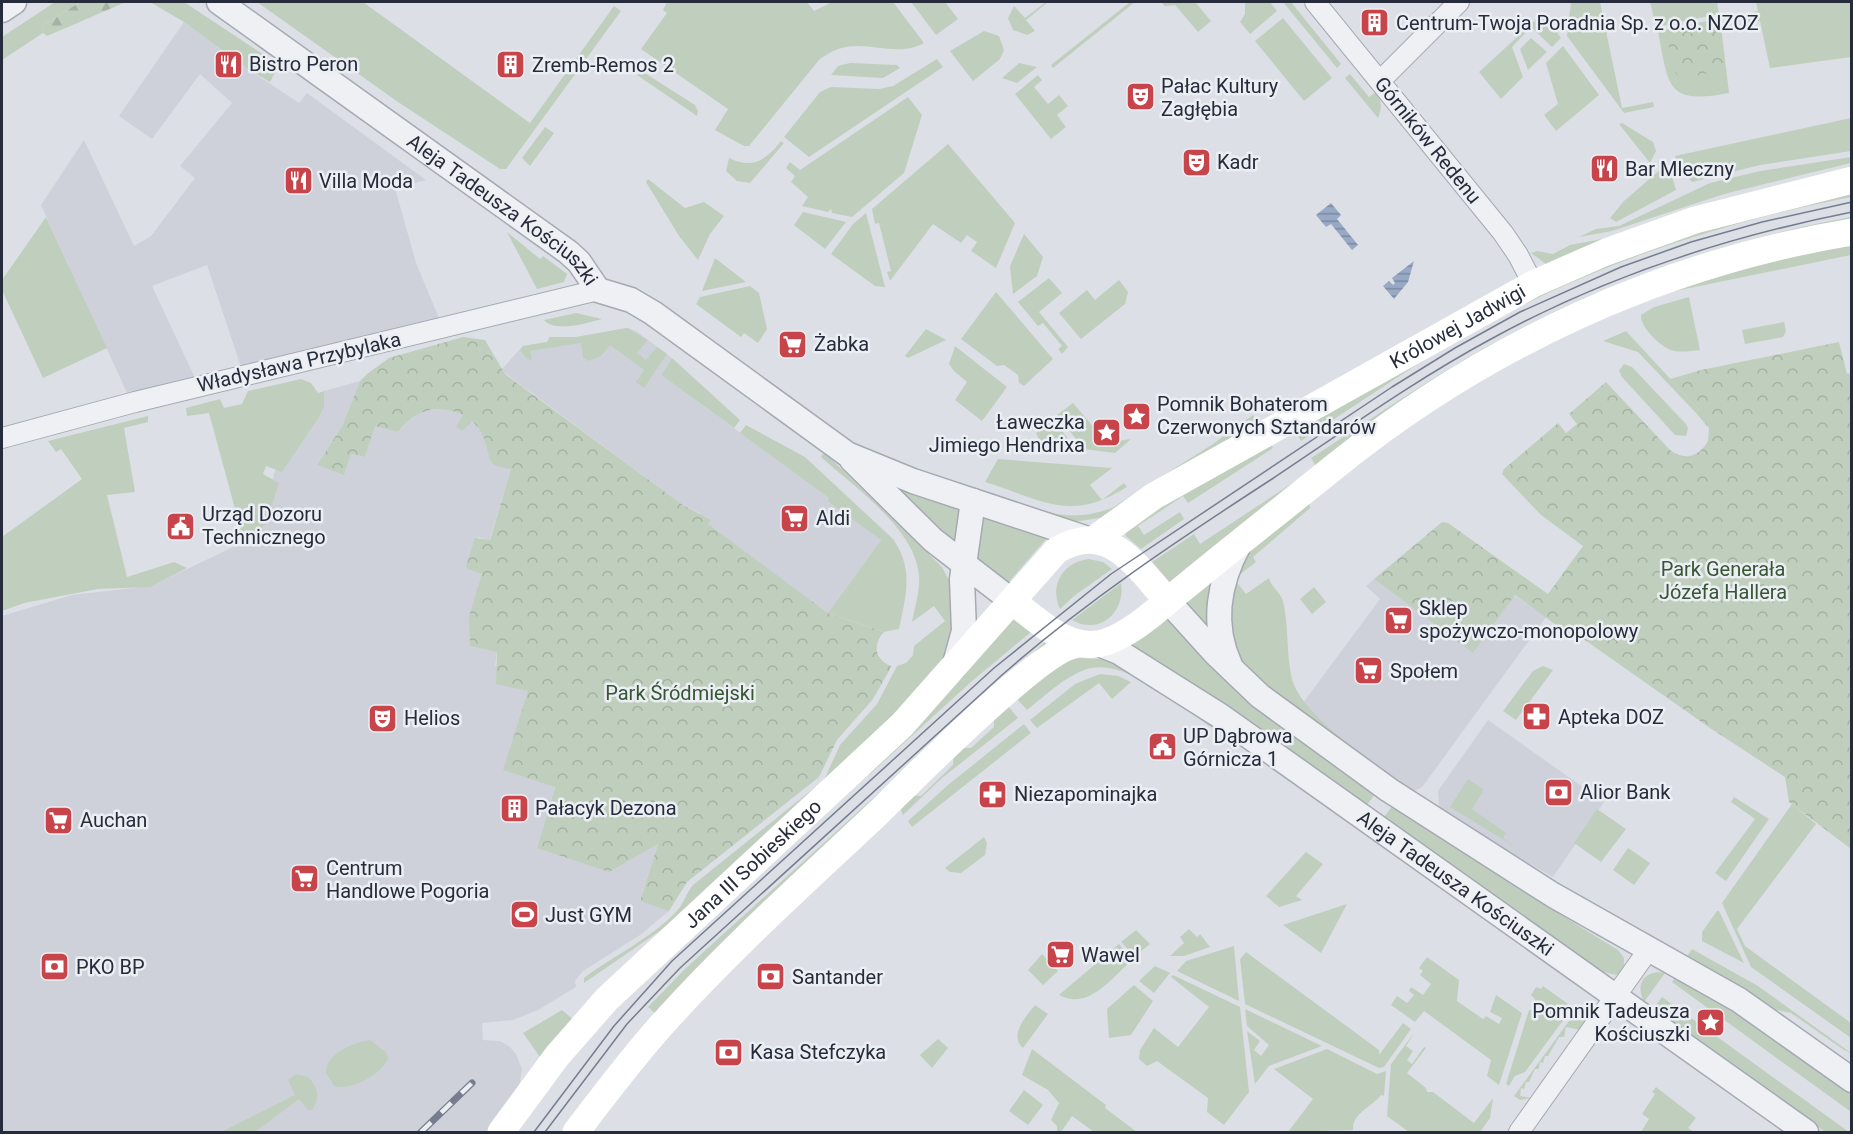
<svg xmlns="http://www.w3.org/2000/svg" width="1853" height="1134" font-family="Roboto,sans-serif">
<defs>
<pattern id="forest-firs" width="22" height="20" patternUnits="userSpaceOnUse" patternTransform="scale(1.5)"><rect width="22" height="20" fill="#c0cfbd"/><path d="M5 1l3.5 6h-7zM16 11l3.5 6h-7z" fill="#a5b2a3"/></pattern>
<pattern id="park-crowns" width="20" height="18" patternUnits="userSpaceOnUse" patternTransform="scale(1.5)"><rect width="20" height="18" fill="#c0cfbd"/><path d="M2 6a3 3 0 1 1 6 0M12 15a3 3 0 1 1 6 0" fill="none" stroke="#a5b2a3"/></pattern>
<pattern id="water-rules" width="6" height="5" patternUnits="userSpaceOnUse" patternTransform="scale(1.5)"><rect width="6" height="5" fill="#97a9c5"/><path d="M0 2.5h6" fill="none" stroke="#7b8aa1"/></pattern>
</defs>
<rect width="100%" height="100%" fill="#dcdfe5"/>
<path fill="#ced1da" d="M184 22 245 67 299 103 307 93 426 180 395 188 416 263 439 318 241 367 207 265 152 286 195 378 128 395 41 205 84 140 134 246 151 236 195 178 180 166 232 103 200 74 152 139 119 116Z
M627 328 636 331 672 358 661 375 820 491 829 498 827 501 881 540 828 613 707 524 700 513 683 505 501 370 523 346 547 342 550 337H576Z
M360 381 342 426 317 465 344 474 351 454 365 457 375 425 398 432 407 422 423 411 444 409 464 415 457 428 472 420 486 438 489 456 511 469 489 541 478 537 467 569 483 574 469 616 497 652 495 665 528 690 555 786 537 848 658 844 640 900 669 911 640 935 583 971 575 981 576 987 538 1010 513 1020 482 1023 483 1040 500 1041 509 1046 516 1054 522 1069 519 1088 490 1132H2V616L72 595 151 586 244 542 266 502 276 467 322 403 324 391Z
M1374 579 1472 652 1514 595 1546 617 1423 786 1417 790H1408L1297 711 1380 599 1366 586Z
M1488 720 1604 802 1553 877 1443 814 1439 806 1438 791Z"/>
<path fill="#c0cfbd" d="M55 2H80L42 26 43 33 2 60V37Z
M150 2H184L279 65 270 82 245 67 184 22Z
M257 2H363L530 123 614 6 621 11 506 169H500L398 102Z
M667 2H807L814 11 832 2H893L924 43C889 62 857 29 819 60L749 146H744L715 130 728 109 641 49 667 13 663 10Z
M911 2H945L958 19 936 35Z
M1046 2H1048L1026 20 1035 31 1027 35 1013 30 1008 18 1014 6 1025 18Z
M1130 2H1135L1053 68 1051 65Z
M1161 2H1195L1211 21 1198 32 1175 5 1165 6Z
M1245 2H1270L1277 11 1250 34 1240 22 1245 14Z
M1283 2H1291L1341 64 1337 68Z
M1571 2H1600L1622 108 1653 102 1654 107 1624 113 1567 36Z
M1650 2H1717L1719 14 1656 27Z
M1756 2H1851V57L1770 68 1760 21 1748 23 1746 14 1758 11Z
M1543 13 1561 38 1552 47 1531 27 1512 47 1523 77 1501 99 1479 72Z
M1283 18 1332 78 1304 101 1255 41Z
M1720 18 1729 93C1666 105 1669 87 1658 32Z
M984 31 999 36 1004 50 1000 59 973 81 950 51Z
M1531 38 1547 52 1528 70 1520 49Z
M1563 46 1599 95 1556 131 1544 115 1558 104 1546 63Z
M937 59 943 67 809 157 784 137 820 92 831 87 879 89 893 86Z
M850 63 897 65 900 68 883 78 831 75 838 66Z
M1019 63 1037 67 1017 83 1002 78Z
M643 72 695 105 698 111 697 116 637 75Z
M1350 74 1369 97 1376 92C1382 101 1382 108 1378 118L1345 78Z
M1038 75 1042 80 1034 87 1048 104 1059 95 1068 106 1057 115 1066 127 1051 139 1015 94Z
M908 97 922 115 904 173 852 217 832 213 831 209 828 212 802 206 808 197 791 182 795 176 786 168 790 162 800 170Z
M1851 118V151L1760 165 1692 182 1676 164 1675 156Z
M1622 123 1653 142 1656 151 1650 163 1619 124Z
M545 127 554 133 530 166 522 158Z
M781 141 784 143 750 183 737 181 726 171 729 158C753 170 767 159 781 141Z
M948 144 1015 223 996 268 971 251 977 242 967 235 961 243 933 224 890 281 887 272 891 271 879 223 875 224 872 209Z
M1851 157V163L1724 194 1612 231 1579 237 1596 229 1619 226 1710 183 1760 171Z
M1668 163 1676 190 1616 222 1610 218 1624 201Z
M648 179 685 208 704 202 724 216 710 234 698 260 679 236 646 182Z
M1851 190V197C1724 222 1601 262 1486 324 1422 359 1362 401 1301 441L1293 428 1493 315 1647 247Z
M803 212 846 222 825 249 794 225Z
M866 213 885 287 875 286 831 254 853 224Z
M46 217 107 348 43 378 2 290V280Z
M1851 217V222L1688 262 1317 468 1311 458C1370 420 1427 380 1488 346 1600 283 1725 240 1851 217Z
M507 232 540 259 543 256 567 274 564 282 537 289Z
M1024 234 1043 257 1037 276 1013 294 1010 266Z
M1607 238 1546 264 1531 253 1537 251 1553 254 1570 245Z
M1851 242V255L1675 291 1705 277Z
M715 258 746 282 702 291Z
M1049 278 1062 293 1039 312 1068 347 1062 354 1058 349 1062 346 1043 323 1038 326 1018 302Z
M1119 280 1128 292 1125 304 1081 339 1059 313 1087 290 1095 300Z
M750 286 759 293 767 329 758 343 744 333 741 337 696 304 700 297Z
M996 292 1053 359 1024 386 1019 383 1018 375 1004 365 997 366 961 339Z
M1689 297 1700 350C1691 351 1679 353 1671 350 1660 346 1640 327 1641 315L1654 307Z
M576 313 602 319C587 323 555 333 544 320Z
M1784 322 1786 331 1783 337 1745 344 1742 330Z
M627 328 648 340 637 353 646 360 657 347 667 354 644 388 636 382 644 370 610 345 601 356 589 361 583 358 581 343 530 351 532 360 527 359 520 350 523 346 547 342 550 337H576Z
M926 329 946 340 908 358 905 356Z
M1626 331 1699 410 1696 413 1638 352 1603 341Z
M955 346 1007 387 982 421 955 400 967 382 954 371 949 364Z
M672 358 740 420 734 428 661 375Z
M1624 364 1632 367 1686 424 1688 428 1686 436 1675 435 1622 377 1619 371Z
M301 379 311 383 318 393 324 391V407L319 417 282 472 266 466 263 474 279 483 266 524 244 542 209 413 187 416 186 408 220 399 224 408 242 404 248 391Z
M1073 403 1103 438 1111 442 1131 439 1115 453 1084 449 1057 415Z
M1253 415 1259 425 1105 517 1074 522 1036 512 1035 508 1034 511 988 492C1033 507 1064 526 1112 508L1213 444Z
M148 416V422L124 428 135 492 107 495 127 577 174 562 187 568 150 587 98 589 24 603 2 611V537L82 479 61 449 56 452 48 441Z
M1053 419 1076 449 1043 447 1036 433Z
M746 425 805 457 893 539C914 569 906 596 899 629L884 632 828 613 881 540 827 501 829 498 740 433Z
M1269 442 1273 448 1188 503 1183 496 1138 526 1144 535 1180 512 1184 519 1141 549 1126 536 1125 533 1141 516Z
M824 452 942 567 952 586 955 640 930 680 680 917 584 983V978C614 955 649 940 676 912 684 904 686 893 693 885L824 780 840 745 877 704 897 666 906 663 913 655 914 646 945 621 934 606 912 622C915 607 920 591 919 576 916 529 854 487 821 457Z
M998 459 1112 468 1090 485 1102 500 1124 483 1127 487C1070 523 1043 500 985 482Z
M1294 482 1297 485 1169 583 1152 562 1194 534 1200 544Z
M894 486 960 508 962 511 956 545Z
M1309 500 1310 508 1253 557 1256 562 1234 579 1246 594 1269 578C1271 587 1281 593 1283 601 1289 626 1286 654 1292 679 1299 708 1351 747 1375 764L1373 766C1335 739 1258 694 1237 653 1230 638 1228 621 1228 604 1229 585 1237 565 1249 550 1265 531 1289 516 1309 500Z
M981 514 1048 537 1008 583 976 559Z
M1089 559 1103 562 1112 569 1074 596 1060 609C1049 585 1063 562 1089 559Z
M1212 580 1210 626 1208 628 1184 602Z
M1121 583C1126 612 1099 636 1072 620Z
M1314 587 1326 602 1312 614 1300 599Z
M1166 615 1224 679 1254 705 1375 794 1367 805 1195 686 1131 647 1130 643Z
M1013 619 1031 632 972 681 869 775 867 773Z
M1045 642 1046 645 657 1015 648 1007 687 967Z
M1078 658 1100 659 1115 663 1212 724V728C1181 706 1123 655 1084 670 1063 678 1045 696 1027 710L1016 698 1056 665Z
M1543 666 1553 670 1516 720 1503 711 1533 671Z
M1100 674 1118 676 1131 682 1112 699 1099 683 1037 728 1030 720 1075 684Z
M1007 705 1018 718 942 778 903 815 899 806 911 795 921 796 953 765 954 754 961 748H971L994 727V717Z
M1024 724 1031 733 912 827 908 821 948 785Z
M1468 779 1484 790 1472 809 1506 833 1503 838 1517 848 1450 807Z
M1734 797 1769 819 1726 881 1715 873 1755 819 1731 802Z
M1792 804 1816 824 1737 929 1745 946 1851 1023V1038L1751 967 1722 903Z
M1393 805 1519 889 1618 950 1624 958V969L1616 975 1599 971 1384 817Z
M1597 809 1626 829 1601 862 1574 843Z
M984 837 987 843 985 855 961 873 950 872 945 868Z
M1628 848 1650 863 1634 885 1613 870Z
M1306 852 1323 864 1296 896 1302 900 1279 907 1266 896Z
M1347 904 1321 953 1283 925Z
M1717 911H1719L1744 963 1702 941V932Z
M1189 929 1197 937 1200 934 1210 947 1184 956H1170L1184 943 1180 937Z
M1136 930 1150 944 1135 956 1121 942Z
M1119 944 1132 960C1112 978 1088 1011 1059 995Z
M1234 946 1239 1001 1177 971 1186 961Z
M1692 949 1758 986 1851 1053 1844 1050 1791 1013 1772 1009 1687 956Z
M1246 952 1379 1050V1055L1403 1023 1411 1029 1384 1067 1379 1068 1245 1004 1240 959Z
M1042 954 1058 971 1043 985 1028 970Z
M1427 957 1459 980 1457 1001 1483 1019 1486 1016 1499 1024 1502 1018 1490 1012 1496 995 1522 1013 1499 1085 1487 1076 1491 1060 1424 1011 1415 1022 1391 1005 1397 996 1407 1003 1414 995 1409 991 1411 987 1423 995 1431 984 1420 975 1423 971 1419 968Z
M1155 966 1170 973 1154 993 1139 981Z
M1657 972 1665 973 1644 1002C1637 988 1640 975 1657 972Z
M1173 975 1240 1007 1249 1092 1224 1125 1207 1112 1208 1098 1157 1061 1147 1066 1139 1059 1140 1050 1154 1028 1178 1047 1209 1007 1171 977Z
M1675 978 1733 1010 1851 1094V1112L1672 982Z
M1134 985 1153 1001 1131 1035 1109 1038 1107 1009Z
M1543 986 1568 1004 1566 1006 1531 1007 1535 999 1531 995 1536 987 1541 989Z
M1662 997 1849 1132H1825L1653 1009Z
M1035 1005 1048 1014 1023 1048C1008 1036 1027 1015 1035 1005Z
M1245 1009 1322 1046 1269 1066 1255 1084 1247 1031 1260 1041 1254 1050 1261 1056 1269 1045 1247 1026Z
M562 1010 574 1020 540 1057 523 1033Z
M1529 1010 1570 1011 1525 1072 1515 1076 1509 1086 1506 1084Z
M1572 1017 1590 1018 1581 1030 1566 1027 1564 1037H1559L1548 1056H1545L1543 1063 1540 1062 1539 1069H1535L1529 1082H1526L1524 1089 1521 1088 1520 1096 1532 1098 1520 1100 1514 1096Z
M1414 1033 1406 1046 1413 1051 1407 1060 1412 1064 1424 1047 1426 1048 1407 1073 1426 1088 1427 1092H1433L1474 1123 1493 1098 1490 1118 1480 1132H1409L1387 1116 1391 1064Z
M938 1039 948 1048 932 1068 920 1055Z
M370 1040 386 1052 388 1059C380 1075 352 1091 334 1086L326 1073C326 1053 352 1043 370 1040Z
M1032 1049 1106 1105 1105 1108 1137 1132H1094L1072 1116 1061 1132H1057V1126L1051 1120 1059 1103 1048 1090 1022 1075Z
M1327 1049 1377 1074 1386 1071 1384 1096 1381 1095C1372 1107 1352 1113 1353 1130L1288 1132 1313 1099 1274 1069Z
M296 1074 308 1077C319 1088 320 1098 312 1110H308L299 1099 255 1132H221L295 1095 288 1080Z
M1656 1087 1696 1118 1688 1128 1694 1132H1641L1649 1119 1642 1114 1655 1094 1652 1092Z
M1024 1090 1043 1105 1028 1125 1009 1111Z"/>
<path fill="url(#forest-firs)" d="M80 2H126L47 36 43 33 42 26Z"/>
<path fill="url(#park-crowns)" d="M1718 20 1724 66 1719 71 1680 79 1672 68 1666 30Z
M463 337 485 340 505 374 683 505 711 520 708 524 828 613 884 632C872 645 875 660 891 666L890 669 873 699 837 740 819 777 687 882 669 911 640 901 658 844 609 872 537 848 555 787 503 770 528 691 496 684 497 652 470 646 469 616 482 574 467 569 466 566 475 538 490 540 511 469C506 468 497 467 493 464 486 458 489 436 472 421L462 431 456 427 463 415C437 403 415 410 398 432L375 426 365 457 351 454 344 475 317 465 342 426 360 381 367 374 389 358Z
M1839 342 1847 374 1852 373 1851 849 1789 802 1785 777 1710 728 1582 638 1577 635 1571 636 1515 595 1473 653 1374 579 1442 522 1448 523 1548 594 1583 546 1541 515 1502 474 1504 469 1558 423 1566 433 1577 424 1569 414 1606 382 1670 450C1685 461 1699 457 1708 441L1709 428 1696 413 1699 410 1670 379 1701 370Z"/>
<path fill="url(#water-rules)" d="M1331 203 1341 215 1337 219 1358 245 1352 250 1331 224 1326 227 1316 215Z
M1414 261 1408 282 1394 299 1383 286 1389 281 1393 285 1395 283 1392 278Z"/>
<g fill="none" stroke-linecap="round" stroke-linejoin="round">
<defs>
<path id="minor" d="M1315 2 1503 233 1518 255 1533 284
M1380 81 1459 2
M2 438 135 402 598 290
M1519 1132 1649 949"/>
<g id="tertiary">
<path id="s1" d="M219 2 568 252 579 262 598 290 631 300 653 313 847 454 913 481 1091 540"/>
<path d="M2 10 14 2"/>
<path d="M852 460 933 540 1012 601"/>
<path d="M1167 600 1215 653 1260 696 1389 790 1553 895 1739 1000 1852 1080"/>
<path id="s2" d="M1099 644 1119 652 1222 717 1806 1132"/>
<path d="M1230 665C1211 624 1219 581 1240 543"/>
<path d="M954 667 964 631 962 579 973 501"/>
</g>
</defs>
<use href="#minor" stroke="#a5a9b2" stroke-width="22"/>
<use href="#tertiary" stroke="#a5a9b2" stroke-width="27"/>
<use href="#minor" stroke="#eef0f4" stroke-width="20"/>
<use href="#tertiary" stroke="#eef0f4" stroke-width="24"/>
<g stroke="#fff" stroke-width="27">
<path id="s3" d="M1093 540 1154 496 1533 284 1606 252 1695 220 1852 180"/>
<path d="M1012 601C1039 621 1070 654 1106 642 1135 632 1162 605 1186 586 1236 545 1287 505 1338 464 1486 345 1663 263 1852 232"/>
<path id="s4" d="M501 1132 557 1056 607 999 902 725 1056 551C1108 519 1136 566 1167 600"/>
<path d="M576 1132C605 1094 634 1055 667 1019 733 946 807 880 878 813 911 781 1042 647 1078 644"/>
</g>
<path stroke="#767d8e" stroke-width="1.5" d="M534 1132 614 1026 672 961 994 668 1111 574 1392 387 1455 348 1520 312 1621 267 1691 242 1762 222 1852 202
M545 1132 627 1024 680 968 1002 675C1086 601 1178 540 1272 479 1344 431 1415 380 1491 339 1604 277 1726 237 1852 212"/>
<defs>
<path id="rail" d="M421 1132 472 1083"/>
</defs>
<use href="#rail" stroke="#767d8e" stroke-width="7"/>
<use href="#rail" stroke="#ebeef3" stroke-width="4.5" stroke-dasharray="14" stroke-linecap="butt"/>
</g>
<defs>
<symbol id="building-square" viewBox="-11 -11 22 22"><rect x="-9" y="-9" width="18" height="18" rx="4" fill="#c7444b" stroke="#ebeef3"/><path d="M-4-6H4V6H1V3H-1V6H-4ZM-2.5-4.3h1.7v1.8h-1.7ZM.8-4.3h1.7v1.8H.8ZM-2.5-1h1.7V.8h-1.7ZM.8-1h1.7V.8H.8Z" fill="#fff"/></symbol>
<symbol id="restaurant-square" viewBox="-11 -11 22 22"><rect x="-9" y="-9" width="18" height="18" rx="4" fill="#c7444b" stroke="#ebeef3"/><path d="M-5-6h1v4h1v-4h1v4h1v-4h1v5L-1.5 .5V6h-2V.5L-5-1ZM5-6V6H3V1.5H1.5Q1.5-4 5-6Z" fill="#fff"/></symbol>
<symbol id="theatre-square" viewBox="-11 -11 22 22"><rect x="-9" y="-9" width="18" height="18" rx="4" fill="#c7444b" stroke="#ebeef3"/><path d="M-5-5.5Q0-4 5-5.5V0Q5 5 0 6Q-5 5-5 0ZM-3.3-2.5H-1v1.5H-3.3ZM1-2.5H3.3v1.5H1ZM-2.8 1Q0 5.5 2.8 1Z" fill="#fff"/></symbol>
<symbol id="supermarket-square" viewBox="-11 -11 22 22"><rect x="-9" y="-9" width="18" height="18" rx="4" fill="#c7444b" stroke="#ebeef3"/><path d="M-6-5.5h2.5l.6 2H6L4.5 2H-2.5L-4.4-4H-6ZM-1.5 3.2a1.3 1.3 0 1 0 .1 0ZM3 3.2a1.3 1.3 0 1 0 .1 0Z" fill="#fff"/></symbol>
<symbol id="sight-square" viewBox="-11 -11 22 22"><rect x="-9" y="-9" width="18" height="18" rx="4" fill="#c7444b" stroke="#ebeef3"/><path d="M0-6L1.8-2.2L6-1.7L2.9 1.2L3.7 5.4L0 3.3L-3.7 5.4L-2.9 1.2L-6-1.7L-1.8-2.2Z" fill="#fff"/></symbol>
<symbol id="civic-square" viewBox="-11 -11 22 22"><rect x="-9" y="-9" width="18" height="18" rx="4" fill="#c7444b" stroke="#ebeef3"/><path d="M-.6-6.5H3V-4.5H.6V-3L4-1V1h2V6H-6V1h2V-1L-.6-3ZM-1.2 2.5V6h2.4V2.5Z" fill="#fff"/></symbol>
<symbol id="pharmacy-square" viewBox="-11 -11 22 22"><rect x="-9" y="-9" width="18" height="18" rx="4" fill="#c7444b" stroke="#ebeef3"/><path d="M-2-6h4v4h4v4h-4v4h-4v-4h-4v-4h4Z" fill="#fff"/></symbol>
<symbol id="bank-square" viewBox="-11 -11 22 22"><rect x="-9" y="-9" width="18" height="18" rx="4" fill="#c7444b" stroke="#ebeef3"/><path d="M-6-4H6V4H-6ZM0-2.3a2.3 2.3 0 1 0 0 4.6a2.3 2.3 0 1 0 0-4.6Z" fill="#fff"/></symbol>
<symbol id="stadium-square" viewBox="-11 -11 22 22"><rect x="-9" y="-9" width="18" height="18" rx="4" fill="#c7444b" stroke="#ebeef3"/><path d="M0-5a6.5 5 0 1 0 0 10a6.5 5 0 1 0 0-10ZM-3.5-1.8h7v3.6h-7Z" fill="#fff"/></symbol>
</defs>
<g fill-rule="evenodd">
<use href="#building-square" x="1358" y="6" width="33" height="33"/>
<use href="#restaurant-square" x="212" y="48" width="33" height="33"/>
<use href="#building-square" x="494" y="48" width="33" height="33"/>
<use href="#theatre-square" x="1124" y="80" width="33" height="33"/>
<use href="#theatre-square" x="1180" y="146" width="33" height="33"/>
<use href="#restaurant-square" x="1588" y="152" width="33" height="33"/>
<use href="#restaurant-square" x="282" y="164" width="33" height="33"/>
<use href="#supermarket-square" x="776" y="328" width="33" height="33"/>
<use href="#sight-square" x="1120" y="400" width="33" height="33"/>
<use href="#sight-square" x="1090" y="416" width="33" height="33"/>
<use href="#supermarket-square" x="778" y="502" width="33" height="33"/>
<use href="#civic-square" x="164" y="510" width="33" height="33"/>
<use href="#supermarket-square" x="1382" y="604" width="33" height="33"/>
<use href="#supermarket-square" x="1352" y="654" width="33" height="33"/>
<use href="#pharmacy-square" x="1520" y="700" width="33" height="33"/>
<use href="#theatre-square" x="366" y="702" width="33" height="33"/>
<use href="#civic-square" x="1146" y="730" width="33" height="33"/>
<use href="#bank-square" x="1542" y="776" width="33" height="33"/>
<use href="#pharmacy-square" x="976" y="778" width="33" height="33"/>
<use href="#building-square" x="498" y="792" width="33" height="33"/>
<use href="#supermarket-square" x="42" y="804" width="33" height="33"/>
<use href="#supermarket-square" x="288" y="862" width="33" height="33"/>
<use href="#stadium-square" x="508" y="898" width="33" height="33"/>
<use href="#supermarket-square" x="1044" y="938" width="33" height="33"/>
<use href="#bank-square" x="38" y="950" width="33" height="33"/>
<use href="#bank-square" x="754" y="960" width="33" height="33"/>
<use href="#sight-square" x="1694" y="1006" width="33" height="33"/>
<use href="#bank-square" x="712" y="1036" width="33" height="33"/>
</g>
<g text-anchor="middle" stroke-width="5" stroke-linejoin="round" paint-order="stroke">
<g font-size="20" fill="#262c3b" stroke="#ebeef3" text-anchor="start">
<text x="1396" y="30">Centrum-Twoja Poradnia Sp. z o.o. NZOZ</text>
<text x="249" y="71">Bistro Peron</text>
<text x="532" y="72">Zremb-Remos 2</text>
<text x="1161" y="93">Pałac Kultury<tspan x="1161" dy="23">Zagłębia</tspan></text>
<text x="1217" y="169">Kadr</text>
<text x="1625" y="176">Bar Mleczny</text>
<text x="319" y="188">Villa Moda</text>
<text x="814" y="351">Żabka</text>
<text x="1157" y="411">Pomnik Bohaterom<tspan x="1157" dy="23">Czerwonych Sztandarów</tspan></text>
<text x="1085" y="429" text-anchor="end">Ławeczka<tspan x="1085" dy="23">Jimiego Hendrixa</tspan></text>
<text x="202" y="521">Urząd Dozoru<tspan x="202" dy="23">Technicznego</tspan></text>
<text x="816" y="525">Aldi</text>
<text x="1419" y="615">Sklep<tspan x="1419" dy="23">spożywczo-monopolowy</tspan></text>
<text x="1390" y="678">Społem</text>
<text x="1558" y="724">Apteka DOZ</text>
<text x="404" y="725">Helios</text>
<text x="1183" y="743">UP Dąbrowa<tspan x="1183" dy="23">Górnicza 1</tspan></text>
<text x="1580" y="799">Alior Bank</text>
<text x="1014" y="801">Niezapominajka</text>
<text x="535" y="815">Pałacyk Dezona</text>
<text x="80" y="827">Auchan</text>
<text x="326" y="875">Centrum<tspan x="326" dy="23">Handlowe Pogoria</tspan></text>
<text x="545" y="922">Just GYM</text>
<text x="1081" y="962">Wawel</text>
<text x="76" y="974">PKO BP</text>
<text x="792" y="984">Santander</text>
<text x="1690" y="1018" text-anchor="end">Pomnik Tadeusza<tspan x="1690" dy="23">Kościuszki</tspan></text>
<text x="750" y="1059">Kasa Stefczyka</text>
</g>
<g font-size="20" fill="#262c3b" stroke="#ebeef3">
<text transform="translate(1428 140) rotate(51)" y="7">Górników Redenu</text>
<text dy="7" stroke="none"><textPath href="#s1" startOffset="352">Aleja Tadeusza Kościuszki</textPath></text>
<text dy="7" stroke="none"><textPath href="#s3" startOffset="423">Królowej Jadwigi</textPath></text>
<text transform="translate(299 362) rotate(-13)" y="7">Władysława Przybylaka</text>
<text dy="7" stroke="none"><textPath href="#s4" startOffset="369">Jana III Sobieskiego</textPath></text>
<text dy="7" stroke="none"><textPath href="#s2" startOffset="430">Aleja Tadeusza Kościuszki</textPath></text>
</g>
<g font-size="20" fill="#375634" stroke="#ebeef3">
<text x="1723" y="576">Park Generała<tspan x="1723" dy="23">Józefa Hallera</tspan></text>
<text x="680" y="700">Park Śródmiejski</text>
</g>
</g>
<rect width="1853" height="1134" fill="none" stroke="#262c3b" stroke-width="6"/>
</svg>
